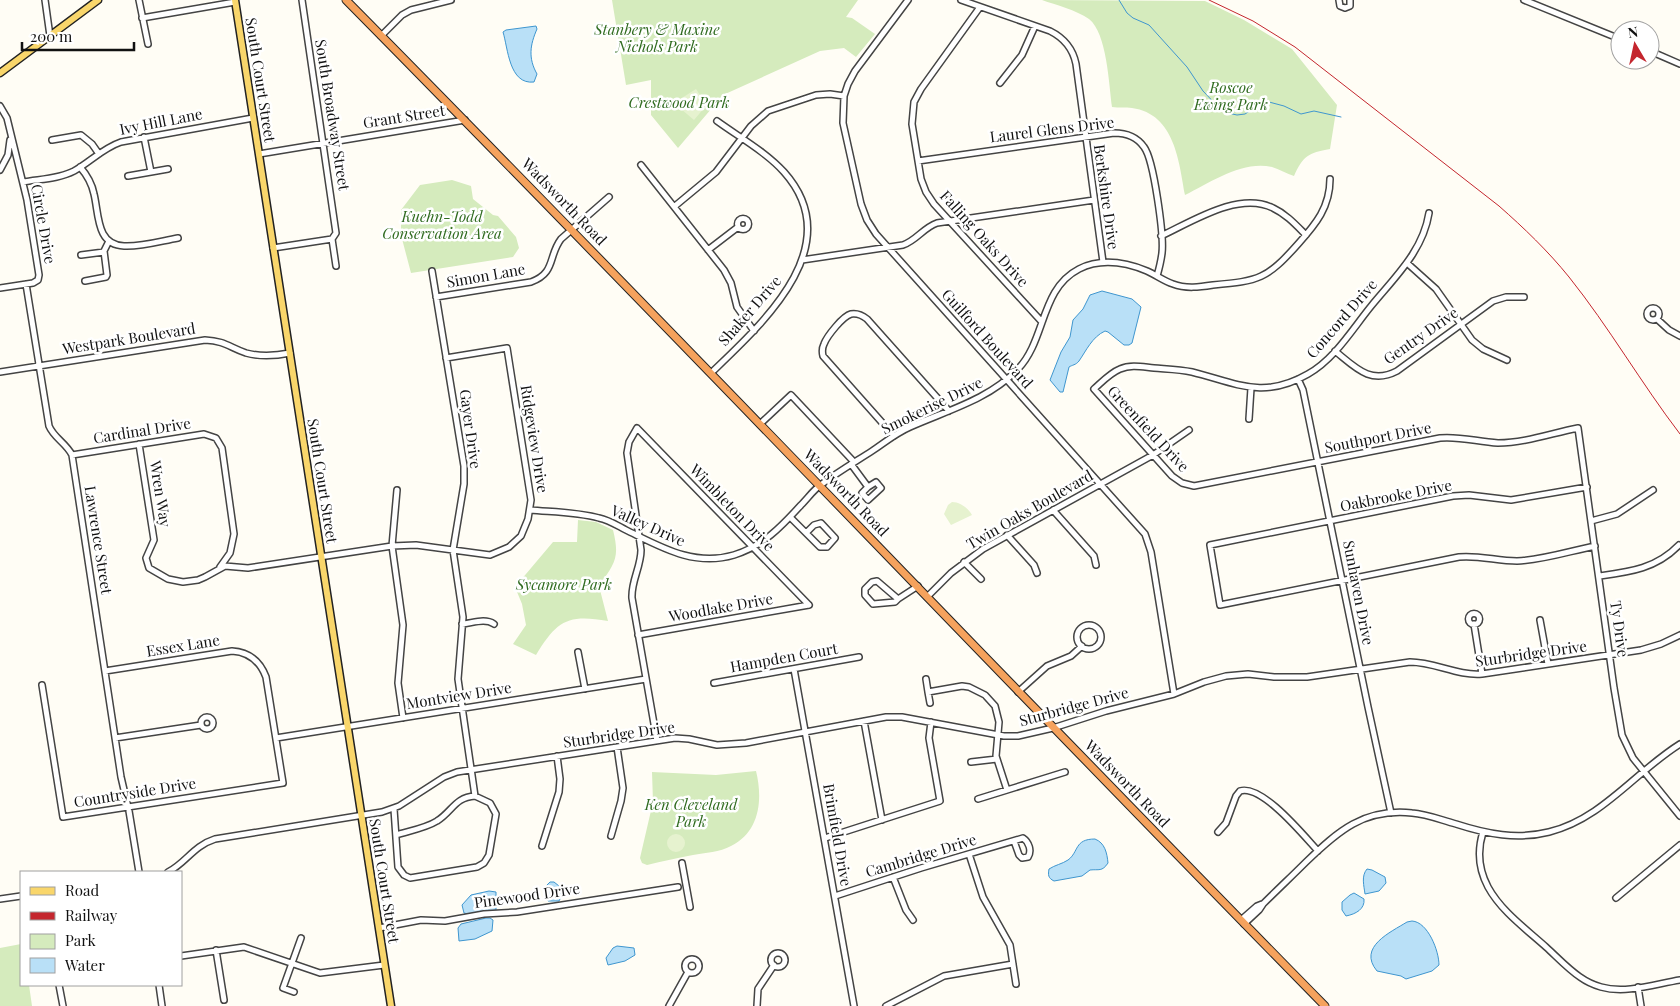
<svg xmlns="http://www.w3.org/2000/svg" width="1680" height="1006" font-family="'Playfair Display',serif">
<rect width="100%" height="100%" fill="#fffdf5"/>
<path fill="#d5ebbd" d="M612 0H858L846 17 852 18 875 34 856 57 844 48 820 51 723 95 678 148 651 115V80L626 85Z
M1042 0 1205 1 1244 20 1292 49 1337 105 1330 149C1308 153 1303 156 1294 176 1287 174 1279 169 1272 167 1243 160 1211 182 1185 195 1179 162 1175 114 1132 108 1126 107 1119 108 1112 107 1109 85 1107 33 1089 19 1076 10 1056 5 1042 0Z
M452 180 471 186 473 199 493 215 498 216 516 237 519 248 513 257 411 273 401 235V210L420 185Z
M578 520 596 522 613 530C620 558 615 563 599 586L608 621C567 614 557 621 536 655L513 644 526 625 522 604 515 587 553 542H577Z
M756 771C763 799 760 832 731 846 720 852 705 853 693 855 678 858 662 861 647 865L642 863 640 858 653 802 652 772 716 775Z
M21 944V985H29L32 1006H0V948Z"/>
<path fill="#e6f2cf" d="M696 89 705 103V107L694 120 674 103Z
M952 502C960 502 968 508 972 515L951 525 944 514 948 505Z
M667 843a9 9 0 1 1 18 0a9 9 0 1 1-18 0Z"/>
<path fill="#b9e0f7" stroke="#3f96cf" d="M536 26 537 29C530 45 528 58 537 74L534 82C509 85 508 48 503 32L506 30Z
M1102 291 1132 299 1141 307 1132 343 1129 345H1124L1108 332 1105 331C1092 337 1086 351 1079 361 1076 365 1072 365 1069 367L1063 392H1060L1050 380 1061 352 1070 337 1073 320 1083 309 1090 295Z
M1095 839C1105 843 1107 853 1108 863 1102 872 1099 869 1090 870L1082 876 1054 881C1048 878 1048 875 1049 869 1055 865 1062 864 1068 860 1079 852 1074 839 1095 839Z
M1367 869 1372 870 1385 877 1386 883 1379 891 1365 894C1364 886 1361 876 1367 869Z
M550 882H554L559 886 561 897 559 901H548L546 886Z
M489 891 496 892V910L468 914 464 913 462 905 471 895Z
M1354 893 1364 899C1365 909 1356 914 1346 916L1342 910V902L1350 895Z
M486 918H490L493 920 492 931 475 939 459 941 458 928 461 924Z
M1412 921C1428 922 1439 951 1439 965L1432 971 1406 979 1401 976 1377 971C1357 947 1391 932 1407 922Z
M617 946 634 948 635 955 625 961 608 965 606 958 613 948Z"/>
<g fill="none" stroke-linecap="round" stroke-linejoin="round">
<path stroke="#3f96cf" stroke-width="1" d="M1119 0 1127 13 1133 18 1149 25 1187 67 1203 91 1223 112 1237 115 1245 114 1259 105 1269 102 1284 106 1301 114 1314 111 1341 117"/>
<defs>
<path id="minor" d="M45 0 50 36
M139 0 148 44
M908 0 855 71 848 84 844 96 843 123 861 204 867 220 876 234 1145 534 1151 552 1174 694
M961 0 1050 31C1064 38 1073 49 1076 64L1103 262
M1339 0 1340 6 1345 8 1350 6V0
M1524 0 1620 39
M980 7 921 89 914 102 912 124 921 179 926 192 934 204 1042 322
M142 18 235 2
M381 36 402 15 411 10 451 0
M1650 51 1680 64
M1000 83 1022 55 1035 26
M0 106 7 118 27 200 39 275 38 280 33 283 0 288
M144 137 151 172 168 169
M52 140 81 135 92 144 99 154
M259 154 465 120
M918 161 1114 133C1126 133 1137 137 1144 147 1154 160 1164 236 1162 253 1161 261 1159 269 1157 276
M641 165 724 270 731 283 737 307 754 331
M80 167C87 175 92 184 94 194 99 214 96 245 124 246 141 247 161 241 178 238
M0 170 8 155 10 140
M128 176 151 172
M23 182C39 179 59 179 74 171 90 162 103 148 121 142L253 118
M675 206 716 172 751 126 768 111 816 95 830 94 844 96
M1429 213C1423 251 1395 277 1372 305 1353 328 1335 359 1308 374 1263 400 1236 383 1192 372 1179 369 1166 369 1154 368 1143 367 1131 364 1120 369 1110 373 1102 382 1094 389L1172 476 1182 483 1194 486 1440 438C1460 436 1478 442 1498 443 1525 443 1552 433 1578 428L1614 688 1622 735 1633 758 1680 816
M737.5 224a5.5 5.5 0 1 1 11 0a5.5 5.5 0 1 1-11 0Z
M1161 236C1193 221 1239 191 1273 208 1286 214 1296 225 1306 235
M332 239 336 266
M273 248 332 239 336 233 302 0
M708 250 738 227
M81 255 104 252
M802 260 903 245C917 240 923 228 937 223L1094 200
M1407 263 1436 289 1472 340 1483 349 1507 360
M85 281 106 277 107 275 104 251 109 241
M26 284 49 426C54 438 66 443 72 455L121 777 128 807
M436 297 531 282C556 273 548 256 561 239L609 197
M1647 314a6 6 0 1 1 12 0a6 6 0 1 1-12 0Z
M1657 319 1669 330 1680 336
M1335 351C1355 367 1370 385 1397 371L1493 301 1506 297H1524
M0 372 205 340C225 341 229 347 246 353 261 357 275 356 290 353
M711 373C762 324 850 246 784 172 766 152 739 137 717 121
M1298 379 1303 390 1368 707 1391 813
M1249 419 1251 388
M760 424 791 395 854 462
M894 436 823 356C822 352 822 348 824 344 827 336 843 316 851 314 857 313 862 315 867 319L949 411
M139 444 154 540 146 558 149 568 168 579 183 582 198 580 205 577 225 566 248 568 392 546 416 545 490 555 509 547 521 536 528 519 531 500 507 348 446 358
M72 455 204 434 216 438 222 448 234 534 230 553 220 567
M851 464 868 487 862 493 868 500 881 488 876 482 868 487
M1587 487 1511 500 1469 495 1453 496 1210 545 1220 605 1459 557C1479 555 1497 561 1517 561 1543 560 1570 551 1595 546
M397 490 392 546 403 625 398 683 403 718
M530 510C552 512 577 512 599 518 609 520 618 526 626 530 661 547 694 567 734 555 763 546 781 527 801 505 808 498 814 489 822 484 838 472 855 462 872 451 884 443 896 433 910 427 948 410 988 400 1018 369 1046 340 1040 289 1079 269 1101 258 1125 262 1147 271 1156 275 1164 281 1173 284 1186 289 1200 287 1213 285 1259 281 1267 279 1298 244 1316 224 1330 207 1330 179
M1053 510 1094 556 1096 565
M790 517 820 547H827L835 538 821 523 814 525 806 533
M1591 521 1617 514 1653 490
M1007 535 1034 565 1037 573
M964 562 981 579
M1599 576C1629 572 1656 569 1679 545
M927 597 951 573 983 549 1153 455 1189 430
M898 599 895 602 873 604 865 595V589L872 582 877 581 898 599 918 586
M1468.5 619a5.5 5.5 0 1 1 11 0a5.5 5.5 0 1 1-11 0Z
M1540 620 1548 664
M462 624C473 623 485 618 494 624
M1474 624 1482 674
M1077 637a12 12 0 1 1 24 0a12 12 0 1 1-24 0Z
M638 635 809 605
M578 652 585 689
M794 669 854 1006
M926 679 928 692 962 686 969 687 985 695 995 706 999 722 996 756 1007 790 1065 772
M714 683 859 657
M42 685 63 817 283 783 266 677C260 661 248 652 232 651L105 671
M928 692 930 703
M1018 692 1047 666 1071 656 1082 646
M201 723a6 6 0 1 1 12 0a6 6 0 1 1-12 0Z
M864 721 882 820
M115 738 201 725
M276 738 646 679
M657 741 632 598C631 581 641 567 641 550L627 453 629 442 637 428 809 605
M971 762 997 759
M978 799 1007 790
M394 809 398 867 404 875 410 878 477 867 484 863 489 855 496 814 490 803 475 796 458 679 463 617 453 550 464 484V466L432 271
M129 811 139 872
M1218 832 1226 823 1236 796 1240 791C1262 784 1304 836 1318 851
M1483 832C1477 851 1479 870 1488 887 1501 911 1526 929 1546 947 1557 957 1568 969 1580 977 1587 982 1594 985 1601 987 1626 994 1655 984 1680 980
M396 835C409 831 426 828 437 821 452 812 455 797 475 796
M611 836 621 801 623 788 617 747
M825 838 940 801 929 738 931 722
M542 846 559 792 560 779 557 756
M969 854 983 897 1010 945 1016 984
M682 863 690 907
M168 872C186 863 193 846 215 839L382 812 399 806 444 777 457 772 675 738 689 739 717 745 746 743 886 717H902L1004 736H1018L1053 728 1106 711 1174 694 1204 682 1226 676 1248 674 1274 677H1307L1410 662C1435 662 1457 676 1482 674L1641 650 1661 644 1680 635
M893 877 906 910 913 920
M835 896 921 868 1023 838C1029 842 1032 851 1028 857L1022 858 1019 855 1014 841
M1616 898 1680 845
M0 899 21 896
M1241 920 1257 906 1262 904
M1244 924 1259 910 1263 904C1277 890 1292 876 1306 862 1338 831 1364 808 1412 813 1427 814 1441 820 1456 824 1487 834 1517 840 1549 832 1602 819 1635 772 1680 744
M379 928 421 920 445 921 484 914 517 912 678 887
M216 950 224 1000
M771 960a7 7 0 1 1 14 0a7 7 0 1 1-14 0Z
M181 956 244 947 320 973 384 965
M685 966a7 7 0 1 1 14 0a7 7 0 1 1-14 0Z
M59 985 63 1006
M159 985 162 1006
M1638 987 1641 1006
M294 992 283 988 301 938
M669 1006 688 972
M757 1006 758 989 774 965
M886 1006 944 976 1013 964"/>
<path id="major" d="M235 0 391 1006
M0 73 98 0"/>
<path id="highway" d="M346 0C675 333 997 672 1325 1006"/>
</defs>
<use href="#minor" stroke="#444" stroke-width="8"/>
<use href="#major" stroke="#222" stroke-width="9"/>
<use href="#highway" stroke="#222" stroke-width="9"/>
<use href="#minor" stroke="#fff" stroke-width="5"/>
<use href="#major" stroke="#f9d66b" stroke-width="6"/>
<use href="#highway" stroke="#f5a25d" stroke-width="7"/>
<path stroke="#c4262e" stroke-width="1" d="M1209 0 1253 21 1295 47 1499 206C1524 228 1548 251 1569 277 1609 327 1641 383 1680 434"/>
</g>
<g text-anchor="middle" stroke-width="5" stroke-linejoin="round" paint-order="stroke">
<g font-size="15" font-style="italic" fill="#2f6b1f" stroke="#fff">
<text x="657" y="35">Stanbery &amp; Maxine<tspan x="657" dy="17">Nichols Park</tspan></text>
<text x="1231" y="93">Roscoe<tspan x="1231" dy="17">Ewing Park</tspan></text>
<text x="679" y="108">Crestwood Park</text>
<text x="442" y="222">Kuehn-Todd<tspan x="442" dy="17">Conservation Area</tspan></text>
<text x="564" y="590">Sycamore Park</text>
<text x="691" y="810">Ken Cleveland<tspan x="691" dy="17">Park</tspan></text>
</g>
<g font-size="15" fill="#111" stroke="#fff">
<text transform="translate(260 80) rotate(81)" y="5">South Court Street</text>
<text transform="translate(332 115) rotate(81)" y="5">South Broadway Street</text>
<text transform="translate(404 117) rotate(-9)" y="5">Grant Street</text>
<text transform="translate(161 122) rotate(-11)" y="5">Ivy Hill Lane</text>
<text transform="translate(1052 130) rotate(-7)" y="5">Laurel Glens Drive</text>
<text transform="translate(1106 197) rotate(82)" y="5">Berkshire Drive</text>
<text transform="translate(564 202) rotate(46)" y="5">Wadsworth Road</text>
<text transform="translate(43 224) rotate(80)" y="5">Circle Drive</text>
<text transform="translate(984 239) rotate(48)" y="5">Falling Oaks Drive</text>
<text transform="translate(486 276) rotate(-10)" y="5">Simon Lane</text>
<text transform="translate(750 311) rotate(-49)" y="5">Shaker Drive</text>
<text transform="translate(1342 319) rotate(-49)" y="5">Concord Drive</text>
<text transform="translate(1421 336) rotate(-35)" y="5">Gentry Drive</text>
<text transform="translate(129 339) rotate(-9)" y="5">Westpark Boulevard</text>
<text transform="translate(987 339) rotate(48)" y="5">Guilford Boulevard</text>
<text transform="translate(932 406) rotate(-26)" y="5">Smokerise Drive</text>
<text transform="translate(470 429) rotate(82)" y="5">Gayer Drive</text>
<text transform="translate(1148 429) rotate(47)" y="5">Greenfield Drive</text>
<text transform="translate(142 431) rotate(-9)" y="5">Cardinal Drive</text>
<text transform="translate(1378 438) rotate(-11)" y="5">Southport Drive</text>
<text transform="translate(534 439) rotate(81)" y="5">Ridgeview Drive</text>
<text transform="translate(322 481) rotate(81)" y="5">South Court Street</text>
<text transform="translate(846 493) rotate(46)" y="5">Wadsworth Road</text>
<text transform="translate(160 494) rotate(81)" y="5">Wren Way</text>
<text transform="translate(1396 496) rotate(-11)" y="5">Oakbrooke Drive</text>
<text transform="translate(732 508) rotate(46)" y="5">Wimbleton Drive</text>
<text transform="translate(1030 510) rotate(-30)" y="5">Twin Oaks Boulevard</text>
<text transform="translate(648 526) rotate(24)" y="5">Valley Drive</text>
<text transform="translate(98 540) rotate(81)" y="5">Lawrence Street</text>
<text transform="translate(1358 593) rotate(79)" y="5">Sunhaven Drive</text>
<text transform="translate(721 608) rotate(-10)" y="5">Woodlake Drive</text>
<text transform="translate(1619 629) rotate(82)" y="5">Ty Drive</text>
<text transform="translate(183 646) rotate(-9)" y="5">Essex Lane</text>
<text transform="translate(1531 654) rotate(-8)" y="5">Sturbridge Drive</text>
<text transform="translate(784 658) rotate(-10)" y="5">Hampden Court</text>
<text transform="translate(459 696) rotate(-9)" y="5">Montview Drive</text>
<text transform="translate(1074 707) rotate(-15)" y="5">Sturbridge Drive</text>
<text transform="translate(619 735) rotate(-8)" y="5">Sturbridge Drive</text>
<text transform="translate(1127 784) rotate(46)" y="5">Wadsworth Road</text>
<text transform="translate(135 793) rotate(-9)" y="5">Countryside Drive</text>
<text transform="translate(837 835) rotate(80)" y="5">Brimfield Drive</text>
<text transform="translate(921 856) rotate(-17)" y="5">Cambridge Drive</text>
<text transform="translate(384 881) rotate(81)" y="5">South Court Street</text>
<text transform="translate(527 896) rotate(-8)" y="5">Pinewood Drive</text>
</g>
</g>
<rect x="20" y="871" width="162" height="115" fill="#ffffff" stroke="#a0a0a0"/>
<rect x="30" y="887" width="25" height="8" fill="#f9d66b" stroke="#a0a0a0"/>
<text x="65" y="896" font-size="15" fill="#111111">Road</text>
<rect x="30" y="912" width="25" height="8" fill="#c4262e" stroke="#a0a0a0"/>
<text x="65" y="921" font-size="15" fill="#111111">Railway</text>
<rect x="30" y="934" width="25" height="15" fill="#d5ebbd" stroke="#a0a0a0"/>
<text x="65" y="946" font-size="15" fill="#111111">Park</text>
<rect x="30" y="958" width="25" height="15" fill="#b9e0f7" stroke="#a0a0a0"/>
<text x="65" y="971" font-size="15" fill="#111111">Water</text>
<g transform="translate(1635 45) rotate(351)"><circle r="24" fill="#ffffff" stroke="#a0a0a0"/>
<path d="M0-4L9 19L0 12L-9 19Z" fill="#c4262e"/>
<text y="-8" font-size="14" font-weight="bold" text-anchor="middle" fill="#111111">N</text>
</g>
<path d="M22 42v8h112v-8" fill="none" stroke="#111111" stroke-width="2.5"/>
<text x="30" y="42" font-size="15" fill="#111111" stroke="#ffffff" stroke-width="4" paint-order="stroke">200 m</text>
</svg>
